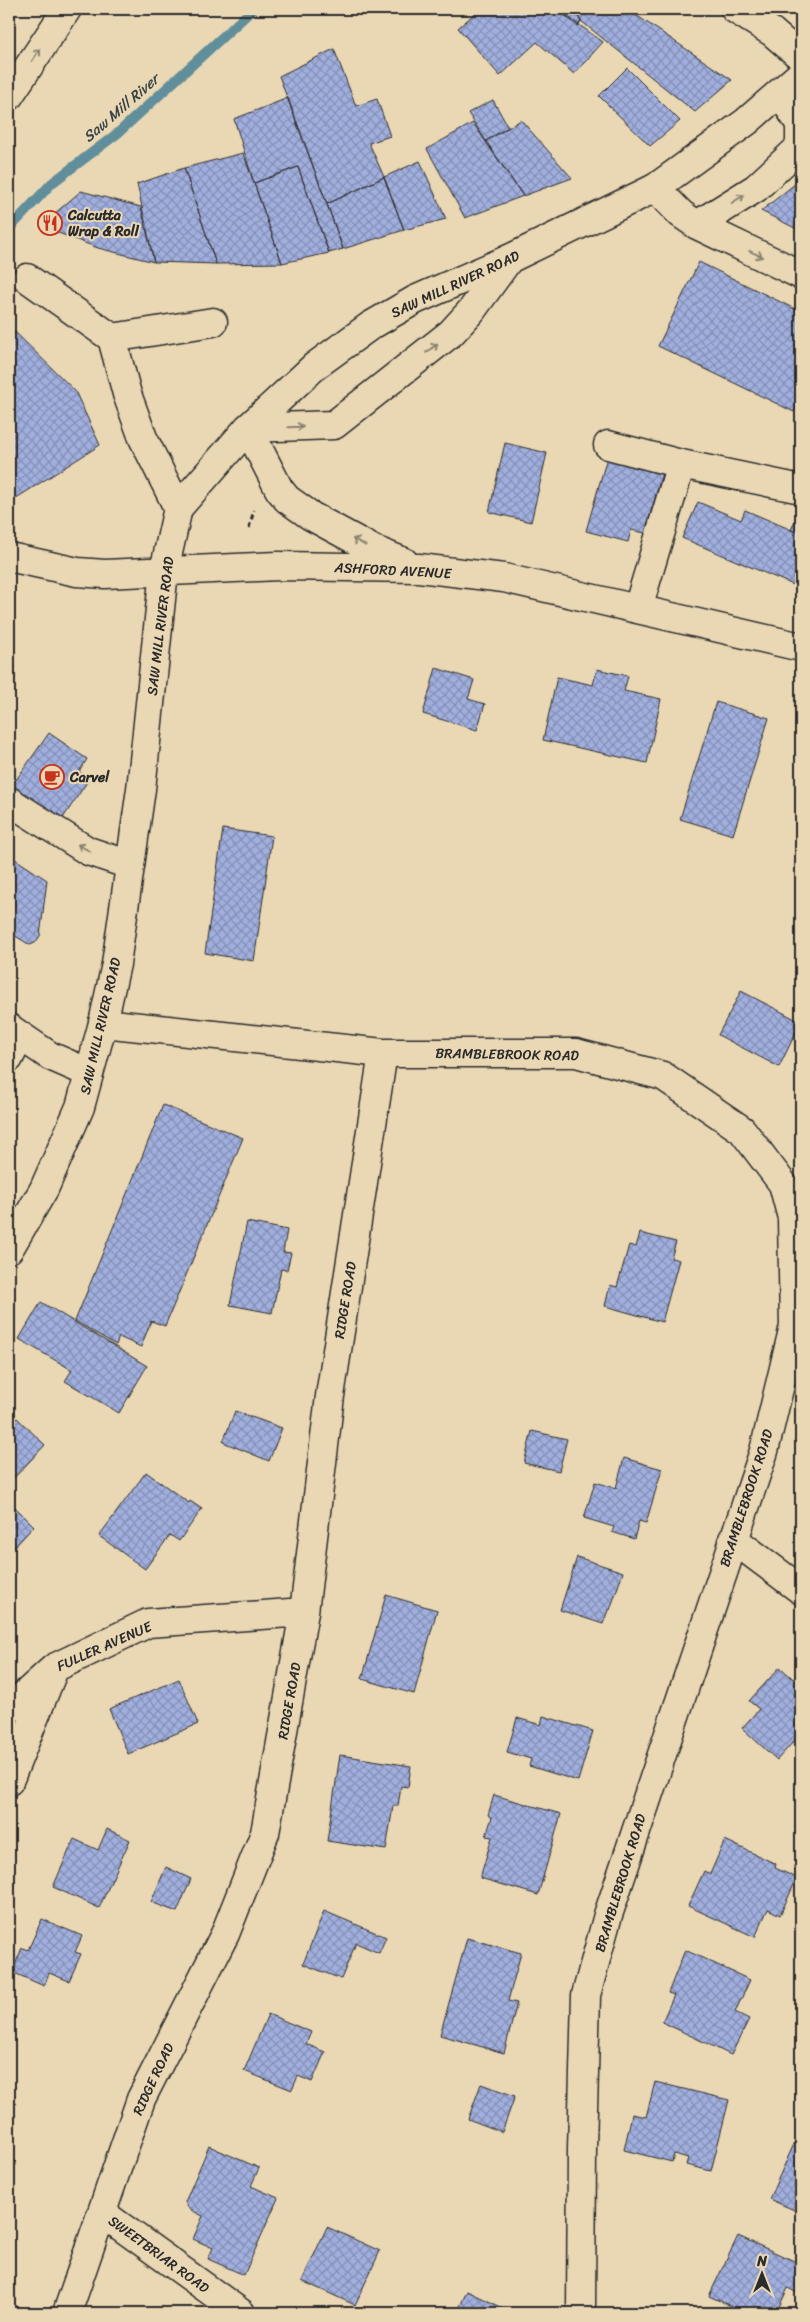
<svg xmlns="http://www.w3.org/2000/svg" width="810" height="2322" font-family="Sriracha,sans-serif">
<defs>
<pattern id="building-cross-hatch" width="8" height="8" patternUnits="userSpaceOnUse" patternTransform="scale(1.25)"><rect width="8" height="8" fill="#a1afde"/><path d="M0 0l8 8M0 8l8-8" fill="none" stroke="#838fb4"/></pattern>
</defs>
<rect width="100%" height="100%" fill="#ead8b5"/>
<filter id="ink" filterUnits="userSpaceOnUse"><feTurbulence type="fractalNoise" baseFrequency=".02" numOctaves="2"/><feDisplacementMap in="SourceGraphic" scale="10" xChannelSelector="R" yChannelSelector="G"/><feConvolveMatrix kernelMatrix="1 2 1 2 8 2 1 2 1" color-interpolation-filters="sRGB"/></filter>
<g filter="url(#ink)">
<g fill="none" stroke-linecap="round" stroke-linejoin="round">
<path stroke="#608e9a" stroke-width="10" d="M9 229 52 183 118 133 253 9"/>
</g>
<path fill="url(#building-cross-hatch)" stroke="#2b2b2b" d="M480 9H557L603 42 574 74 537 42 500 76 458 28Z
M557 9H574L581 21 578 26Z
M574 9H627L732 80 695 112 581 21Z
M334 49 356 106 377 99 390 136 369 143 384 177 327 204 279 76Z
M627 68 680 121 650 146 599 96Z
M288 98 327 204 343 249 329 253 298 167 254 183 234 119Z
M493 100 508 127 486 141 468 113Z
M521 120 572 178 523 196 486 141Z
M473 123 523 196 465 218 427 149Z
M243 153 254 183 282 263 216 264 184 168Z
M420 161 446 219 404 230 384 177Z
M298 167 329 253 282 263 254 183Z
M184 168 216 264 154 262 137 184Z
M384 177 404 230 343 249 327 204Z
M801 179V231L761 211Z
M81 191 141 207 154 262 98 248 40 226Z
M699 262 801 312V397L794 412 658 346Z
M9 326 75 391 100 445 10 502Z
M505 443 547 453 531 522 489 512Z
M608 454 663 470 645 533 631 530 628 542 586 531Z
M698 502 741 520 745 510 801 534V579L798 587 682 538Z
M801 507V534L791 530Z
M436 668 474 680 468 699 485 704 477 730 423 714Z
M597 669 628 676 624 691 661 699 647 763 543 740 557 677 593 685Z
M716 702 769 718 733 835 680 819Z
M49 733 87 759 79 772 89 779 61 821 9 786V775L16 780Z
M223 829 272 836 254 961 205 953Z
M9 855 47 880 40 936 35 943 30 945 9 932Z
M741 991 801 1022 779 1067 718 1035Z
M163 1105 243 1138 165 1326 151 1321 141 1347 119 1337 116 1345 75 1321Z
M247 1222 287 1230 283 1252 291 1253 287 1270 281 1269 272 1313 230 1305Z
M640 1233 676 1242 671 1258 679 1260 662 1322 605 1306 610 1285 617 1287 629 1245 636 1247Z
M41 1302 147 1366 119 1413 65 1381 72 1370 19 1339Z
M235 1411 282 1428 269 1461 223 1442Z
M17 1418 45 1445 12 1480 9 1477V1426Z
M532 1431 567 1439 559 1471 524 1463Z
M624 1458 662 1469 646 1523 639 1521 634 1539 612 1532 614 1527 584 1518 595 1482 616 1488Z
M146 1472 189 1503 190 1501 202 1509 179 1541 170 1535 145 1569 99 1536Z
M9 1501 34 1526 9 1553Z
M577 1557 623 1572 610 1610H608L603 1624 560 1610Z
M386 1595 437 1610 414 1694 362 1679Z
M780 1667 801 1686V1733L777 1760 742 1728 759 1709 749 1701Z
M179 1679 198 1724 128 1754 109 1709Z
M543 1716 593 1731 578 1781 529 1766 531 1759 507 1752 517 1718 541 1725Z
M340 1755 411 1766 408 1787 401 1786 398 1806H393L386 1850 327 1841Z
M494 1795 561 1814 538 1895 480 1878 492 1837 486 1836 492 1817 488 1815Z
M107 1829 130 1840 99 1908 53 1887 74 1839 98 1850Z
M725 1840 776 1864 775 1868 797 1878 780 1915 768 1909 755 1937 688 1906 704 1871 710 1874Z
M166 1867 191 1879 177 1912 151 1902Z
M324 1911 386 1937 379 1953 356 1943 341 1979 303 1964Z
M42 1919 82 1936 75 1952 81 1954 69 1981 49 1973 44 1986 12 1972 22 1948 28 1950Z
M467 1938 521 1953 508 2001 517 2003 504 2053 440 2035Z
M685 1950 750 1980 735 2012 749 2019 731 2055 662 2022 674 1995 668 1993Z
M268 2014 311 2032 306 2044 325 2052 312 2082 298 2076 292 2090 244 2071Z
M655 2082 729 2100 711 2171 686 2165 688 2158 674 2154 672 2162 624 2150 632 2114 646 2117Z
M481 2084 515 2096 502 2132 468 2119Z
M799 2133H801V2213L769 2199Z
M209 2146 259 2168 251 2186 278 2198 244 2275 208 2259 213 2248 193 2239 203 2216 189 2209 185 2202Z
M327 2227 380 2251 355 2305 302 2281Z
M738 2236 801 2264V2295L788 2288 776 2313H746L709 2296Z
M467 2291 514 2313H457Z"/>
<g fill="none" stroke-linecap="round" stroke-linejoin="round">
<defs>
<path id="minor" d="M735 9 772 32 801 57
M655 188 681 214 697 225 801 275
M697 225 756 188 800 147V124L780 93
M27 278 112 338 213 322
M112 338 127 394 143 438 178 508
M248 428 334 425 451 333 472 310 509 259
M608 445 681 464
M638 608 681 464 801 489
M9 801 88 851 130 865
M103 1023 383 1053H576L663 1076 742 1130 783 1184 792 1218 794 1326 764 1451 608 1915 586 1995 582 2149 581 2313
M9 1028 50 1056 89 1073
M9 1058 20 1036
M733 1539 801 1590
M9 1709 54 1668 148 1623 304 1612
M9 1781 52 1674
M102 2213 241 2313
M67 2313 141 2099 225 1934 265 1833 304 1612 330 1396 383 1053"/>
<path id="major" d="M248 428 279 489 287 499 311 516 374 550 404 562
M9 557 77 572 105 574 278 566 419 568 504 578 801 647
M9 1249 44 1189 80 1107 103 1023 116 964 141 789 164 571 178 508 248 428 315 366 370 326 415 300 509 259 655 188 746 122 801 74"/>
<path id="highway" d="M9 96 67 9"/>
</defs>
<use href="#minor" stroke="#2b2b2b" stroke-width="31"/>
<use href="#major" stroke="#2b2b2b" stroke-width="31"/>
<use href="#highway" stroke="#2b2b2b" stroke-width="31"/>
<path stroke="#2b2b2b" stroke-width="3" stroke-dasharray="5 4" stroke-linecap="butt" d="M249 528 254 510"/>
<use href="#minor" stroke="#ead8b5" stroke-width="28"/>
<use href="#major" stroke="#ead8b5" stroke-width="28"/>
<use href="#highway" stroke="#ead8b5" stroke-width="28"/>
</g>
<defs><path id="oneway-shaft" d="M-6 0H5M1.5-3L5.5 0L1.5 3" fill="none" stroke-width="1.6" stroke-linecap="round" stroke-linejoin="round" transform="scale(1.25)"/></defs>
<g stroke="#8a8270">
<use href="#oneway-shaft" transform="translate(36 55) rotate(-56)"/>
<use href="#oneway-shaft" transform="translate(738 199) rotate(-32)"/>
<use href="#oneway-shaft" transform="translate(756 254) rotate(25)"/>
<use href="#oneway-shaft" transform="translate(432 348) rotate(-38)"/>
<use href="#oneway-shaft" transform="translate(296 427) rotate(-2)"/>
<use href="#oneway-shaft" transform="translate(359 542) rotate(-151)"/>
<use href="#oneway-shaft" transform="translate(84 848) rotate(-150)"/>
</g>
</g>
<defs>
<symbol id="restaurant-ring" viewBox="-11 -11 22 22"><circle r="9.5" fill="#ead8b5" stroke="#c8321e" stroke-width="1.5"/><path d="M-5-6h1v4h1v-4h1v4h1v-4h1v5L-1.5 .5V6h-2V.5L-5-1ZM5-6V6H3V1.5H1.5Q1.5-4 5-6Z" fill="#c8321e"/></symbol>
<symbol id="cafe-ring" viewBox="-11 -11 22 22"><circle r="9.5" fill="#ead8b5" stroke="#c8321e" stroke-width="1.5"/><path d="M-5.5-4.5H6V0H3Q3 3.5 0 3.5H-2.5Q-5.5 3.5-5.5 0ZM3-3.2v2h1.7v-2ZM-6 4.5H4V6H-6Z" fill="#c8321e"/></symbol>
</defs>
<g fill-rule="evenodd">
<use href="#restaurant-ring" x="36" y="209" width="28" height="28"/>
<use href="#cafe-ring" x="38" y="763" width="28" height="28"/>
</g>
<g text-anchor="middle" stroke-width="4" stroke-linejoin="round" paint-order="stroke">
<g font-size="14" font-weight="bold" fill="#2b2b2b" stroke="#ead8b5" text-anchor="start">
<text x="68" y="220">Calcutta<tspan x="68" dy="16">Wrap &amp; Roll</tspan></text>
<text x="70" y="782">Carvel</text>
</g>
<g font-size="14" fill="#2b2b2b" stroke="#ead8b5">
<text transform="translate(455 284) rotate(-25)" y="5">SAW MILL RIVER ROAD</text>
<text transform="translate(393 570) rotate(3)" y="5">ASHFORD AVENUE</text>
<text transform="translate(160 626) rotate(-83)" y="5">SAW MILL RIVER ROAD</text>
<text transform="translate(100 1026) rotate(-77)" y="5">SAW MILL RIVER ROAD</text>
<text transform="translate(507 1054) rotate(1)" y="5">BRAMBLEBROOK ROAD</text>
<text transform="translate(345 1300) rotate(-81)" y="5">RIDGE ROAD</text>
<text transform="translate(746 1498) rotate(-72)" y="5">BRAMBLEBROOK ROAD</text>
<text transform="translate(104 1646) rotate(-24)" y="5">FULLER AVENUE</text>
<text transform="translate(289 1701) rotate(-80)" y="5">RIDGE ROAD</text>
<text transform="translate(620 1883) rotate(-73)" y="5">BRAMBLEBROOK ROAD</text>
<text transform="translate(153 2079) rotate(-65)" y="5">RIDGE ROAD</text>
<text transform="translate(159 2254) rotate(36)" y="5">SWEETBRIAR ROAD</text>
</g>
<g font-size="15" font-style="italic" fill="#384447" stroke="#ead8b5">
<text transform="translate(121 108) rotate(-41)" y="5">Saw Mill River</text>
</g>
</g>
<rect width="810" height="2322" fill="none" stroke="#ead8b5" stroke-width="30"/>
<rect x="15" y="15" width="780" height="2292" fill="none" stroke="#2b2b2b" stroke-width="2" filter="url(#ink)"/>
<g transform="translate(762 2274)" stroke="#ead8b5" stroke-width="4" paint-order="stroke">
<path d="M0-4L9 19L0 12L-9 19Z" fill="#2b2b2b"/>
<text y="-8" font-size="14" font-weight="bold" text-anchor="middle" fill="#2b2b2b">N</text>
</g>
</svg>
